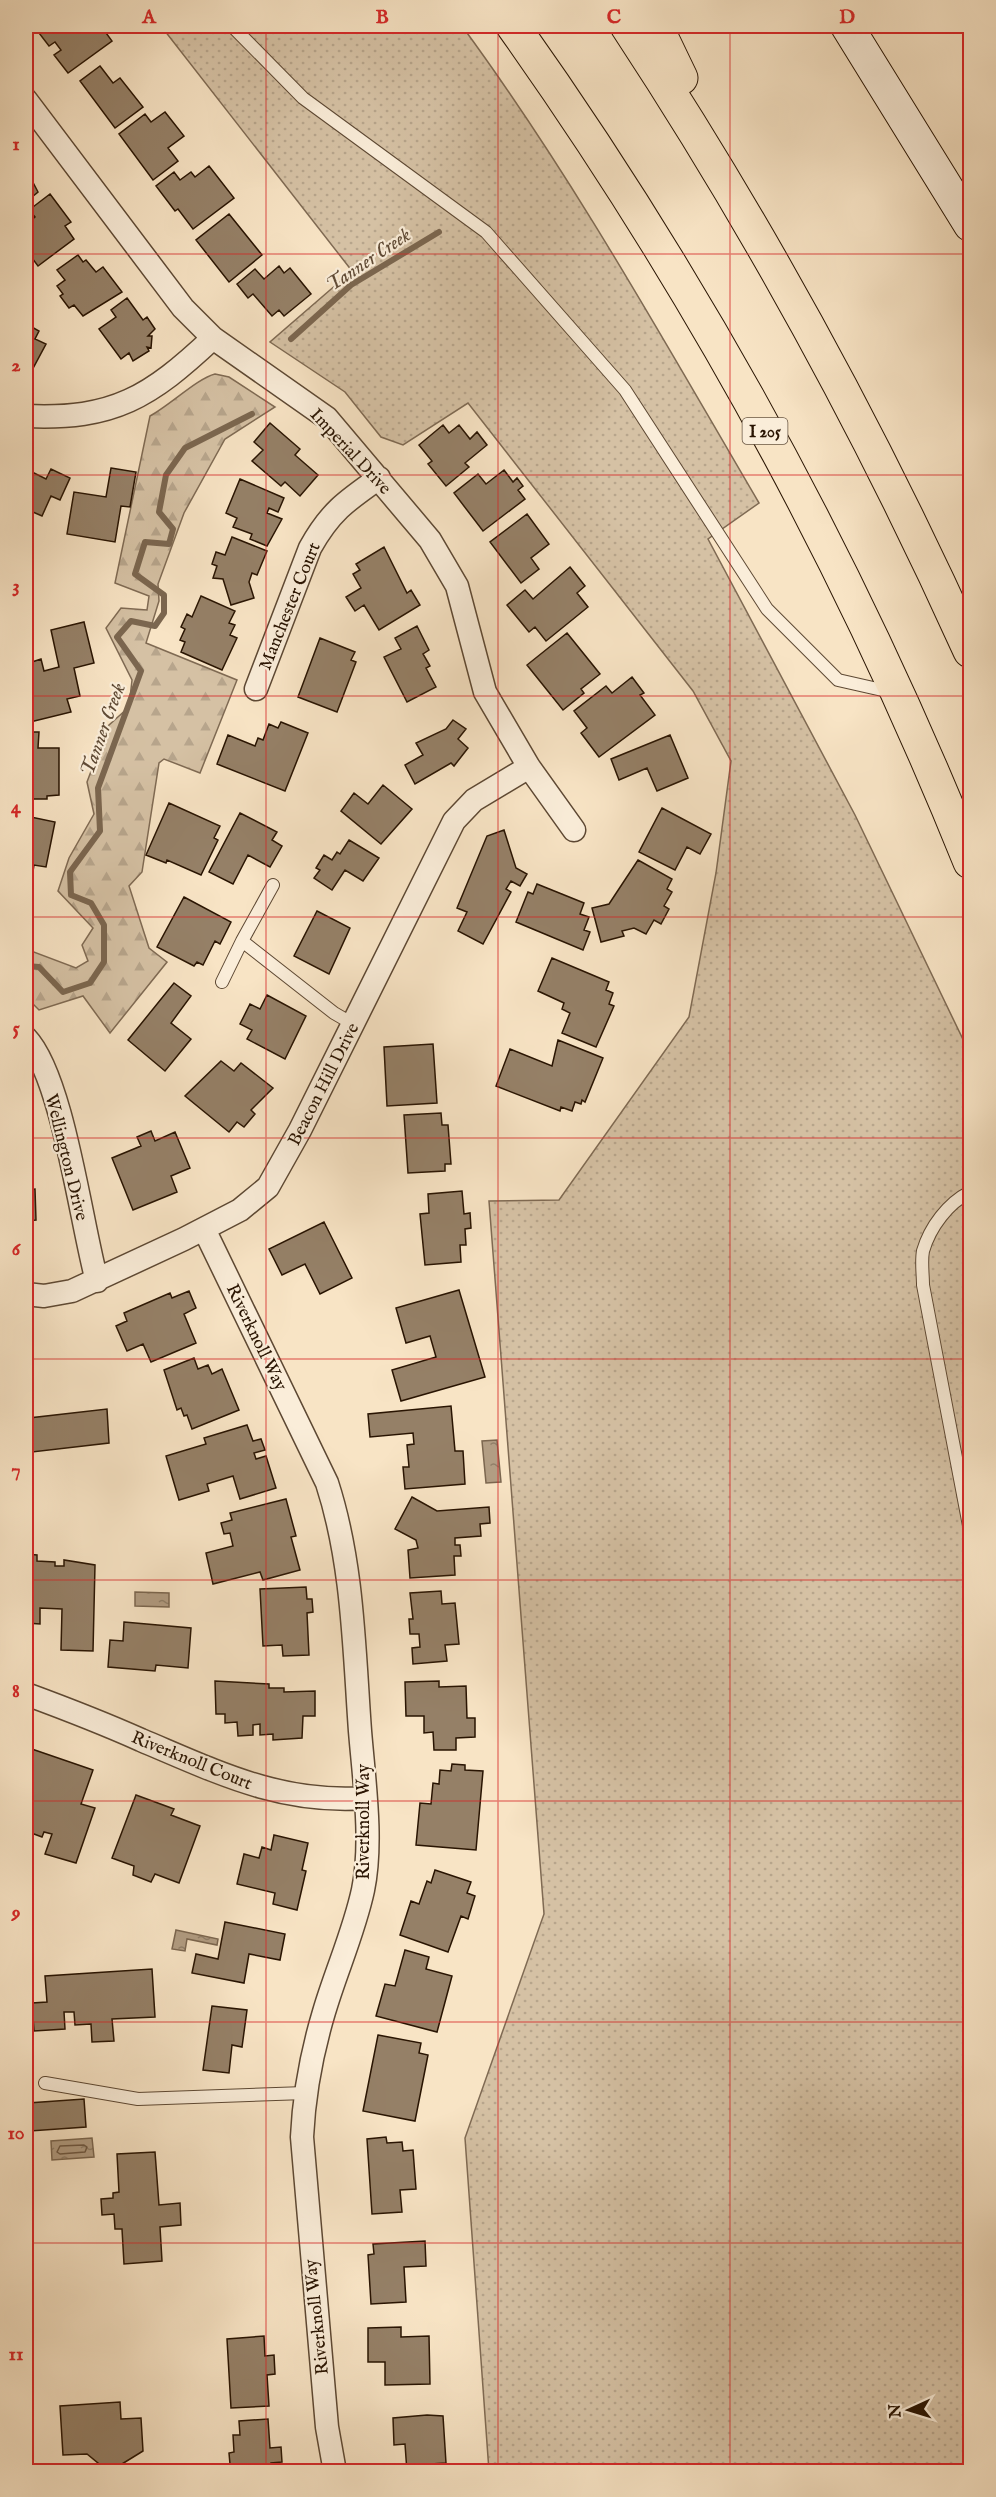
<svg xmlns="http://www.w3.org/2000/svg" width="996" height="2497" font-family="'IM FELL English',serif">
<defs>
<pattern id="grass-dots" width="8" height="8" patternUnits="userSpaceOnUse" patternTransform="scale(1.5)"><rect width="8" height="8" fill="#d5c1a4"/><path d="M2 2h.1M6 6h.1" fill="none" stroke="#b7a58c" stroke-width="1.8" stroke-linecap="round"/></pattern>
<pattern id="forest-firs" width="22" height="20" patternUnits="userSpaceOnUse" patternTransform="scale(1.5)"><rect width="22" height="20" fill="#d5c1a4"/><path d="M5 1l3.5 6h-7zM16 11l3.5 6h-7z" fill="#b7a58c"/></pattern>
<pattern id="water-ripples" width="26" height="14" patternUnits="userSpaceOnUse" patternTransform="scale(1.5)"><rect width="26" height="14" fill="#b29d83"/><path d="M2 4q2-2 4 0t4 0M15 11q2-2 4 0t4 0" fill="none" stroke="#917f69"/></pattern>
</defs>
<rect width="100%" height="100%" fill="#f8e4c5"/>
<filter id="stains"><feTurbulence type="fractalNoise" baseFrequency=".00333" numOctaves="4"/><feColorMatrix values="0 0 0 0 .2 0 0 0 0 .09 0 0 0 0 .02 0 0 0 .5 -.17"/></filter>
<radialGradient id="worn" r=".72"><stop offset=".6" stop-color="#630" stop-opacity="0"/><stop offset="1" stop-color="#630" stop-opacity=".3"/></radialGradient>
<path fill="url(#grass-dots)" stroke="#7f6a53" stroke-width="1.5" d="M161 26H462C573 177 664 341 759 503L708 539 855 815 970 1054V2471H489L465 2138 544 1914 489 1201 559 1200 689 1017 716 873 731 761 693 691 468 403 403 445 381 437 345 392 270 342 352 271Z"/>
<path fill="url(#forest-firs)" stroke="#7f6a53" stroke-width="1.5" d="M215 374 229 377 275 407 225 439 184 513 158 584 159 601 146 643 237 680 200 773 164 759 159 763 142 872 129 886 149 948 167 962 110 1033 83 996 39 1010 26 997V949L76 968 88 961 82 945 93 928 58 891 69 858 94 814 87 782 108 726 129 707 132 680 106 628 121 608 147 610 149 596 115 583 150 416C169 406 198 378 215 374Z"/>
<path fill="url(#water-ripples)" stroke="#7b664f" stroke-width="1.5" d="M497 1440 501 1482 486 1483 482 1441Z
M135 1592 169 1593V1607L135 1606Z
M176 1930 218 1939 217 1945 187 1939 185 1951 172 1949Z
M92 2138 94 2157 52 2160 51 2141Z"/>
<g fill="none" stroke-linecap="round" stroke-linejoin="round">
<path stroke="#6e5842" stroke-width="1.5" d="M84 2145 87 2147 85 2152 60 2154 57 2152 60 2146Z"/>
<path stroke="#7b664f" stroke-width="6" d="M291 339 351 285 439 232
M26 966 39 967 63 992 90 983 104 962V925L91 903 71 895 70 872 100 831 98 788 141 671 117 637 131 621 155 626 164 613V595L135 574 145 542 169 544 173 529 159 512 166 475 185 448 252 414"/>
</g>
<path fill="#958067" stroke="#291402" stroke-width="1.5" d="M49 26H101L112 41 68 73 54 55 61 50 55 42 49 46 39 33Z
M100 66 113 83 120 78 143 107 115 128 80 81Z
M165 112 184 136 168 148 178 161 153 180 119 134 145 114 151 122Z
M209 166 234 198 193 229 178 209 175 211 156 186 174 172 180 180 191 172 195 177Z
M26 169 38 192 26 202Z
M50 194 71 222 65 226 74 239 38 266 26 250V225L35 217 29 210Z
M229 214 262 255 229 282 196 240Z
M78 255 83 262 86 260 96 272 103 267 122 292 83 316 74 305 69 308 60 296 63 294 57 286 65 280 57 270Z
M279 266 284 273 290 268 311 294 284 316 279 310 272 316 253 294 248 298 237 284 255 269 264 279Z
M127 298 143 320 147 317 155 329 148 336H152L151 348 147 347 149 351 133 361 129 353 121 359 99 329 116 317 111 310Z
M26 317 33 321 30 326 39 331 35 339 46 344 31 372 26 368Z
M270 423 300 449 295 455 318 475 300 496 285 482 281 486 252 461 263 450 254 442Z
M443 425 449 433 459 425 470 439 477 432 487 445 465 463 469 467 446 486 428 464 432 461 419 445Z
M111 468 136 472 130 507 121 506 115 542 67 534 74 492 106 497Z
M26 469 46 479 51 469 70 478 60 500 51 496 42 516 26 509Z
M504 470 513 482 517 478 523 486 518 490 525 499 483 531 454 493 478 474 486 484Z
M240 479 284 498 278 512 269 508 267 513 282 519 267 546 250 539 252 534 233 527 237 518 226 513Z
M527 514 549 544 531 558 539 569 521 583 490 542Z
M232 537 267 551 257 575 252 573 249 582 254 598 231 605 223 579 213 578 217 566 212 564 216 552 225 555Z
M384 547 407 593 411 590 420 605 379 630 364 605 355 611 346 597 361 588 353 574 360 570 356 564Z
M570 567 585 586 577 593 588 607 546 641 535 627 529 632 507 605 525 590 533 599Z
M201 596 235 611 229 623 235 625 230 635 237 638 222 670 181 652 185 642 180 640 185 629 181 627 187 614 192 617Z
M84 622 94 663 74 668 80 696 67 699 71 712 26 723V643L32 662 41 659 44 671 59 667 51 630Z
M417 626 429 650 423 654 430 666 426 668 436 687 407 702 384 657 401 649 395 638Z
M567 633 600 674 581 689 584 693 563 710 527 665Z
M320 638 355 652 351 660 356 662 337 712 298 697Z
M632 677 644 693 640 695 655 715 599 757 581 733 587 728 574 711 606 686 612 693Z
M453 720 466 729 458 739 468 748 454 766 451 763 415 784 405 765 423 755 416 743 446 729Z
M281 722 308 733 285 791 217 764 228 735 255 746 258 738 263 740 269 724 278 728Z
M26 732H39L38 748H59V795L47 796V799H26Z
M670 735 688 778 657 791 647 768 619 780 611 759Z
M383 785 412 809 381 844 341 811 354 793 368 804Z
M169 803 220 826 214 838 218 840 201 875 167 860 166 863 146 855Z
M662 808 711 834 700 854 687 847 675 870 639 852Z
M240 813 277 832 272 840 282 846 270 867 248 855 233 884 209 872Z
M26 816 55 822 46 867 34 865 29 896 26 898Z
M504 830 516 868 527 874 520 886 511 881 506 889 511 892 483 944 458 931 467 912 457 908 487 836Z
M349 840 379 858 363 881 345 870 332 890 314 878 320 870 316 868 324 855 332 860 337 852 340 854Z
M638 860 672 879 667 889 672 892 664 906 669 909 661 924 654 920 646 934 634 928 622 931 624 936 601 942 592 908 609 904Z
M537 884 584 903 580 914 589 917 584 930 590 932 583 950 516 922 528 892 533 894Z
M184 897 231 922 220 944 215 941 203 965 197 962 194 966 157 947Z
M317 911 350 928 329 974 294 956Z
M552 958 609 982 606 990 613 993 609 1004 614 1006 596 1047 562 1033 570 1013 562 1009 564 1003 538 991Z
M174 983 191 996 171 1023 191 1039 165 1071 128 1040Z
M267 995 306 1016 285 1059 247 1039 252 1030 240 1024 250 1004 260 1009Z
M558 1040 603 1058 585 1102 582 1100 581 1104 575 1102 572 1111 561 1107 560 1111 496 1086 510 1049 552 1066Z
M433 1044 437 1103 387 1106 384 1047Z
M221 1061 234 1071 241 1063 273 1088 251 1110 255 1114 244 1127 237 1122 229 1132 185 1096Z
M441 1113 442 1125H448L451 1164H445V1171L408 1173 404 1115Z
M151 1131 155 1141 175 1132 190 1168 171 1176 177 1192 133 1210 112 1158 141 1146 137 1137Z
M35 1189 36 1220 26 1221V1190Z
M462 1191 464 1214 470 1213 471 1228 465 1229 466 1245H460L461 1262 425 1265 420 1214 429 1213 428 1194Z
M324 1222 352 1278 320 1294 305 1264 282 1275 269 1249Z
M459 1290 485 1377 401 1401 392 1370 436 1357 430 1336 406 1343 396 1308Z
M189 1291 196 1308 184 1314 196 1343 151 1362 143 1344 127 1351 116 1326 127 1321 124 1313 170 1293 172 1298Z
M194 1358 198 1369 208 1365 212 1374 222 1369 239 1410 192 1429 187 1415 184 1416 181 1408 177 1410 164 1370Z
M451 1406 455 1451H463L465 1484 405 1489 403 1467H409L407 1445 414 1444 413 1433 370 1437 368 1414Z
M107 1409 109 1443 32 1452 29 1418Z
M247 1425 253 1441 261 1439 265 1450 254 1453 256 1459 266 1456 276 1488 240 1499 233 1476 207 1484 209 1491 179 1500 166 1456 206 1444 204 1438Z
M412 1497 437 1511 489 1507 490 1523 480 1524 481 1536 455 1538V1545H460L461 1556H454L455 1575 410 1578 408 1550 418 1548 416 1540 395 1529Z
M286 1499 296 1536 291 1537 300 1570 263 1580 260 1572 213 1584 206 1553 233 1546 230 1533 224 1534 221 1523 232 1520 230 1513Z
M26 1554 37 1555V1561L55 1562V1566H64V1560L95 1565 93 1651 61 1650 62 1609 40 1608V1624L26 1623Z
M306 1587 307 1599H312L313 1612 307 1613 309 1655 283 1656 282 1645 263 1646 260 1589Z
M441 1591 442 1604 455 1603 459 1644 445 1645 447 1661 413 1664 412 1648 420 1647 419 1634H410L409 1619H413L410 1593Z
M124 1622 191 1628 188 1668 156 1665 155 1671 108 1667 110 1640 123 1641Z
M215 1681 269 1684V1688H284V1692L315 1691V1716H303L302 1738 273 1740V1734L260 1735V1724L253 1725V1735L238 1736 237 1722 225 1723V1714H216Z
M439 1681V1687L466 1686 467 1718H475V1737L456 1738V1750H434L433 1732 424 1733V1716H406L405 1682Z
M26 1747 93 1770 81 1804 95 1808 76 1863 45 1854 52 1834 44 1832 42 1837 26 1831 31 1817 26 1815Z
M452 1764 465 1765V1770L483 1771 476 1850 416 1845 420 1803 431 1804 433 1783 439 1784 440 1770 451 1771Z
M136 1795 174 1809 171 1815 200 1826 179 1883 155 1874 151 1882 133 1875 134 1866 112 1858Z
M274 1835 308 1843 302 1870 306 1871 297 1910 273 1904 275 1893 237 1884 244 1854 259 1858 262 1847 271 1850Z
M435 1870 471 1882 467 1893 475 1896 468 1919 461 1916 448 1952 400 1935 411 1901 419 1904 427 1881 431 1883Z
M225 1922 285 1934 280 1960 249 1954 244 1983 192 1973 196 1954 218 1959Z
M405 1950 429 1957 426 1969 452 1976 437 2032 376 2016 385 1984 395 1986Z
M152 1969 155 2017 112 2019 114 2041 92 2042 91 2024 75 2025 74 2012H64L65 2029 34 2031 32 2003 47 2002 45 1976Z
M212 2006 247 2010 242 2047 232 2045 229 2073 203 2070Z
M378 2035 421 2043 419 2053 428 2055 415 2121 363 2111Z
M84 2099 86 2127 30 2131 28 2103Z
M386 2137 387 2143 402 2142 403 2151 413 2150 416 2189 400 2190 402 2212 372 2214 367 2139Z
M155 2152 159 2205 180 2203 181 2225 160 2227 162 2261 124 2264 122 2229H115L114 2214 102 2215 101 2199 113 2198V2193L119 2192 117 2154Z
M425 2241 426 2266 404 2267 406 2302 371 2304 368 2255 374 2254 373 2244Z
M401 2327V2337L429 2336 430 2384 385 2385V2362H368V2328Z
M264 2336 265 2356 274 2355 275 2374 267 2375 269 2406 231 2408 227 2339Z
M120 2402 121 2419 141 2418 143 2451 109 2472 87 2454 63 2455 60 2406Z
M427 2415 443 2416 446 2463 431 2464V2471L407 2472 405 2444 394 2445 393 2418Z
M268 2419 270 2448 281 2447 282 2462 271 2463V2472H235V2464H230L229 2453 234 2452 233 2435H240L239 2421Z"/>
<g fill="none" stroke-linecap="round" stroke-linejoin="round">
<defs>
<path id="lane" d="M232 26 303 98 486 232 625 390 767 609 838 680 891 692
M273 885 242 941 334 1013 353 1024
M222 982 242 941
M970 1192C948 1203 930 1227 923 1251 921 1261 923 1275 923 1285L970 1531
M45 2083 138 2099 305 2093"/>
<path id="street" d="M26 100 183 308 213 338 327 418 430 540 457 586 485 692 529 767 574 830
M26 416C114 420 150 397 213 338
M256 689 310 548C330 512 346 501 379 478
M26 1038C63 1077 81 1223 97 1281
M204 1229 327 1483C353 1563 354 1648 360 1731 364 1780 373 1842 363 1890 354 1932 336 1971 324 2012 312 2052 304 2095 302 2137L327 2427 335 2472
M26 1294 44 1296 72 1291 184 1239 240 1210 268 1187 300 1130 454 821 474 800 529 767
M26 1694C64 1708 103 1723 141 1740 217 1772 280 1804 365 1798"/>
<path id="secondary" d="M847 26 970 225"/>
<path id="highway" d="M513 26C697 285 851 567 970 862
M627 26C758 225 872 434 970 651
M656 26 681 78"/>
</defs>
<use href="#lane" stroke="#5d4833" stroke-width="14"/>
<use href="#street" stroke="#5d4833" stroke-width="25"/>
<use href="#secondary" stroke="#291402" stroke-width="34"/>
<use href="#highway" stroke="#291402" stroke-width="35"/>
<use href="#lane" stroke="#faedd9" stroke-width="12"/>
<use href="#street" stroke="#faedd9" stroke-width="22"/>
<use href="#secondary" stroke="#faedd9" stroke-width="32"/>
<use href="#highway" stroke="#f8e4c5" stroke-width="33"/>
</g>
<path fill="none" stroke="#d62828" stroke-width="1.5" stroke-opacity="0.55" d="M266 26V2472M498 26V2472M730 26V2472M26 254H970M26 475H970M26 696H970M26 917H970M26 1138H970M26 1359H970M26 1580H970M26 1801H970M26 2022H970M26 2243H970"/>
<g text-anchor="middle" stroke-width="4.5" stroke-linejoin="round" paint-order="stroke">
<rect fill="#faedd9" stroke="#685542" stroke-width="1.5" x="742.5" y="418" width="45" height="26" rx="4.5"/>
<g font-size="16" font-weight="bold" fill="#291402">
<text x="765" y="437">I 205</text>
</g>
<g font-size="18" fill="#291402" stroke="#faedd9">
<text transform="translate(351 451) rotate(47)" y="6">Imperial Drive</text>
<text transform="translate(289 606) rotate(-68)" y="6">Manchester Court</text>
<text transform="translate(323 1084) rotate(-63)" y="6">Beacon Hill Drive</text>
<text transform="translate(67 1157) rotate(76)" y="6">Wellington Drive</text>
<text transform="translate(257 1337) rotate(64)" y="6">Riverknoll Way</text>
<text transform="translate(192 1760) rotate(22)" y="6">Riverknoll Court</text>
<text transform="translate(363 1822) rotate(-90)" y="6">Riverknoll Way</text>
<text transform="translate(316 2317) rotate(-96)" y="6">Riverknoll Way</text>
</g>
<g font-size="20" font-style="italic" fill="#604b36" stroke="#faedd9">
<text transform="translate(368 259) rotate(-34)" y="7">Tanner Creek</text>
<text transform="translate(102 729) rotate(-70)" y="7">Tanner Creek</text>
</g>
</g>
<rect width="996" height="2497" fill="none" stroke="#f8e4c5" stroke-width="66"/>
<g transform="translate(909 2410) rotate(266)" stroke="#faedd9" stroke-width="4.5" paint-order="stroke">
<path d="M0-4.5L10 22L0 15L-10 22Z" fill="#291402"/>
<text y="-9" font-size="16" font-weight="bold" text-anchor="middle" fill="#291402">N</text>
</g>
<rect x="33" y="33" width="930" height="2431" fill="none" stroke="#d62828" stroke-width="2"/>
<g font-size="20" text-anchor="middle" font-weight="bold" fill="#d62828">
<text x="149" y="23">A</text>
<text x="382" y="23">B</text>
<text x="614" y="23">C</text>
<text x="847" y="23">D</text>
<text x="16" y="150">1</text>
<text x="16" y="371">2</text>
<text x="16" y="592">3</text>
<text x="16" y="813">4</text>
<text x="16" y="1034">5</text>
<text x="16" y="1255">6</text>
<text x="16" y="1476">7</text>
<text x="16" y="1697">8</text>
<text x="16" y="1918">9</text>
<text x="16" y="2139">10</text>
<text x="16" y="2360">11</text>
</g>
<rect width="100%" height="100%" filter="url(#stains)"/>
<rect width="100%" height="100%" fill="url(#worn)"/>
</svg>
